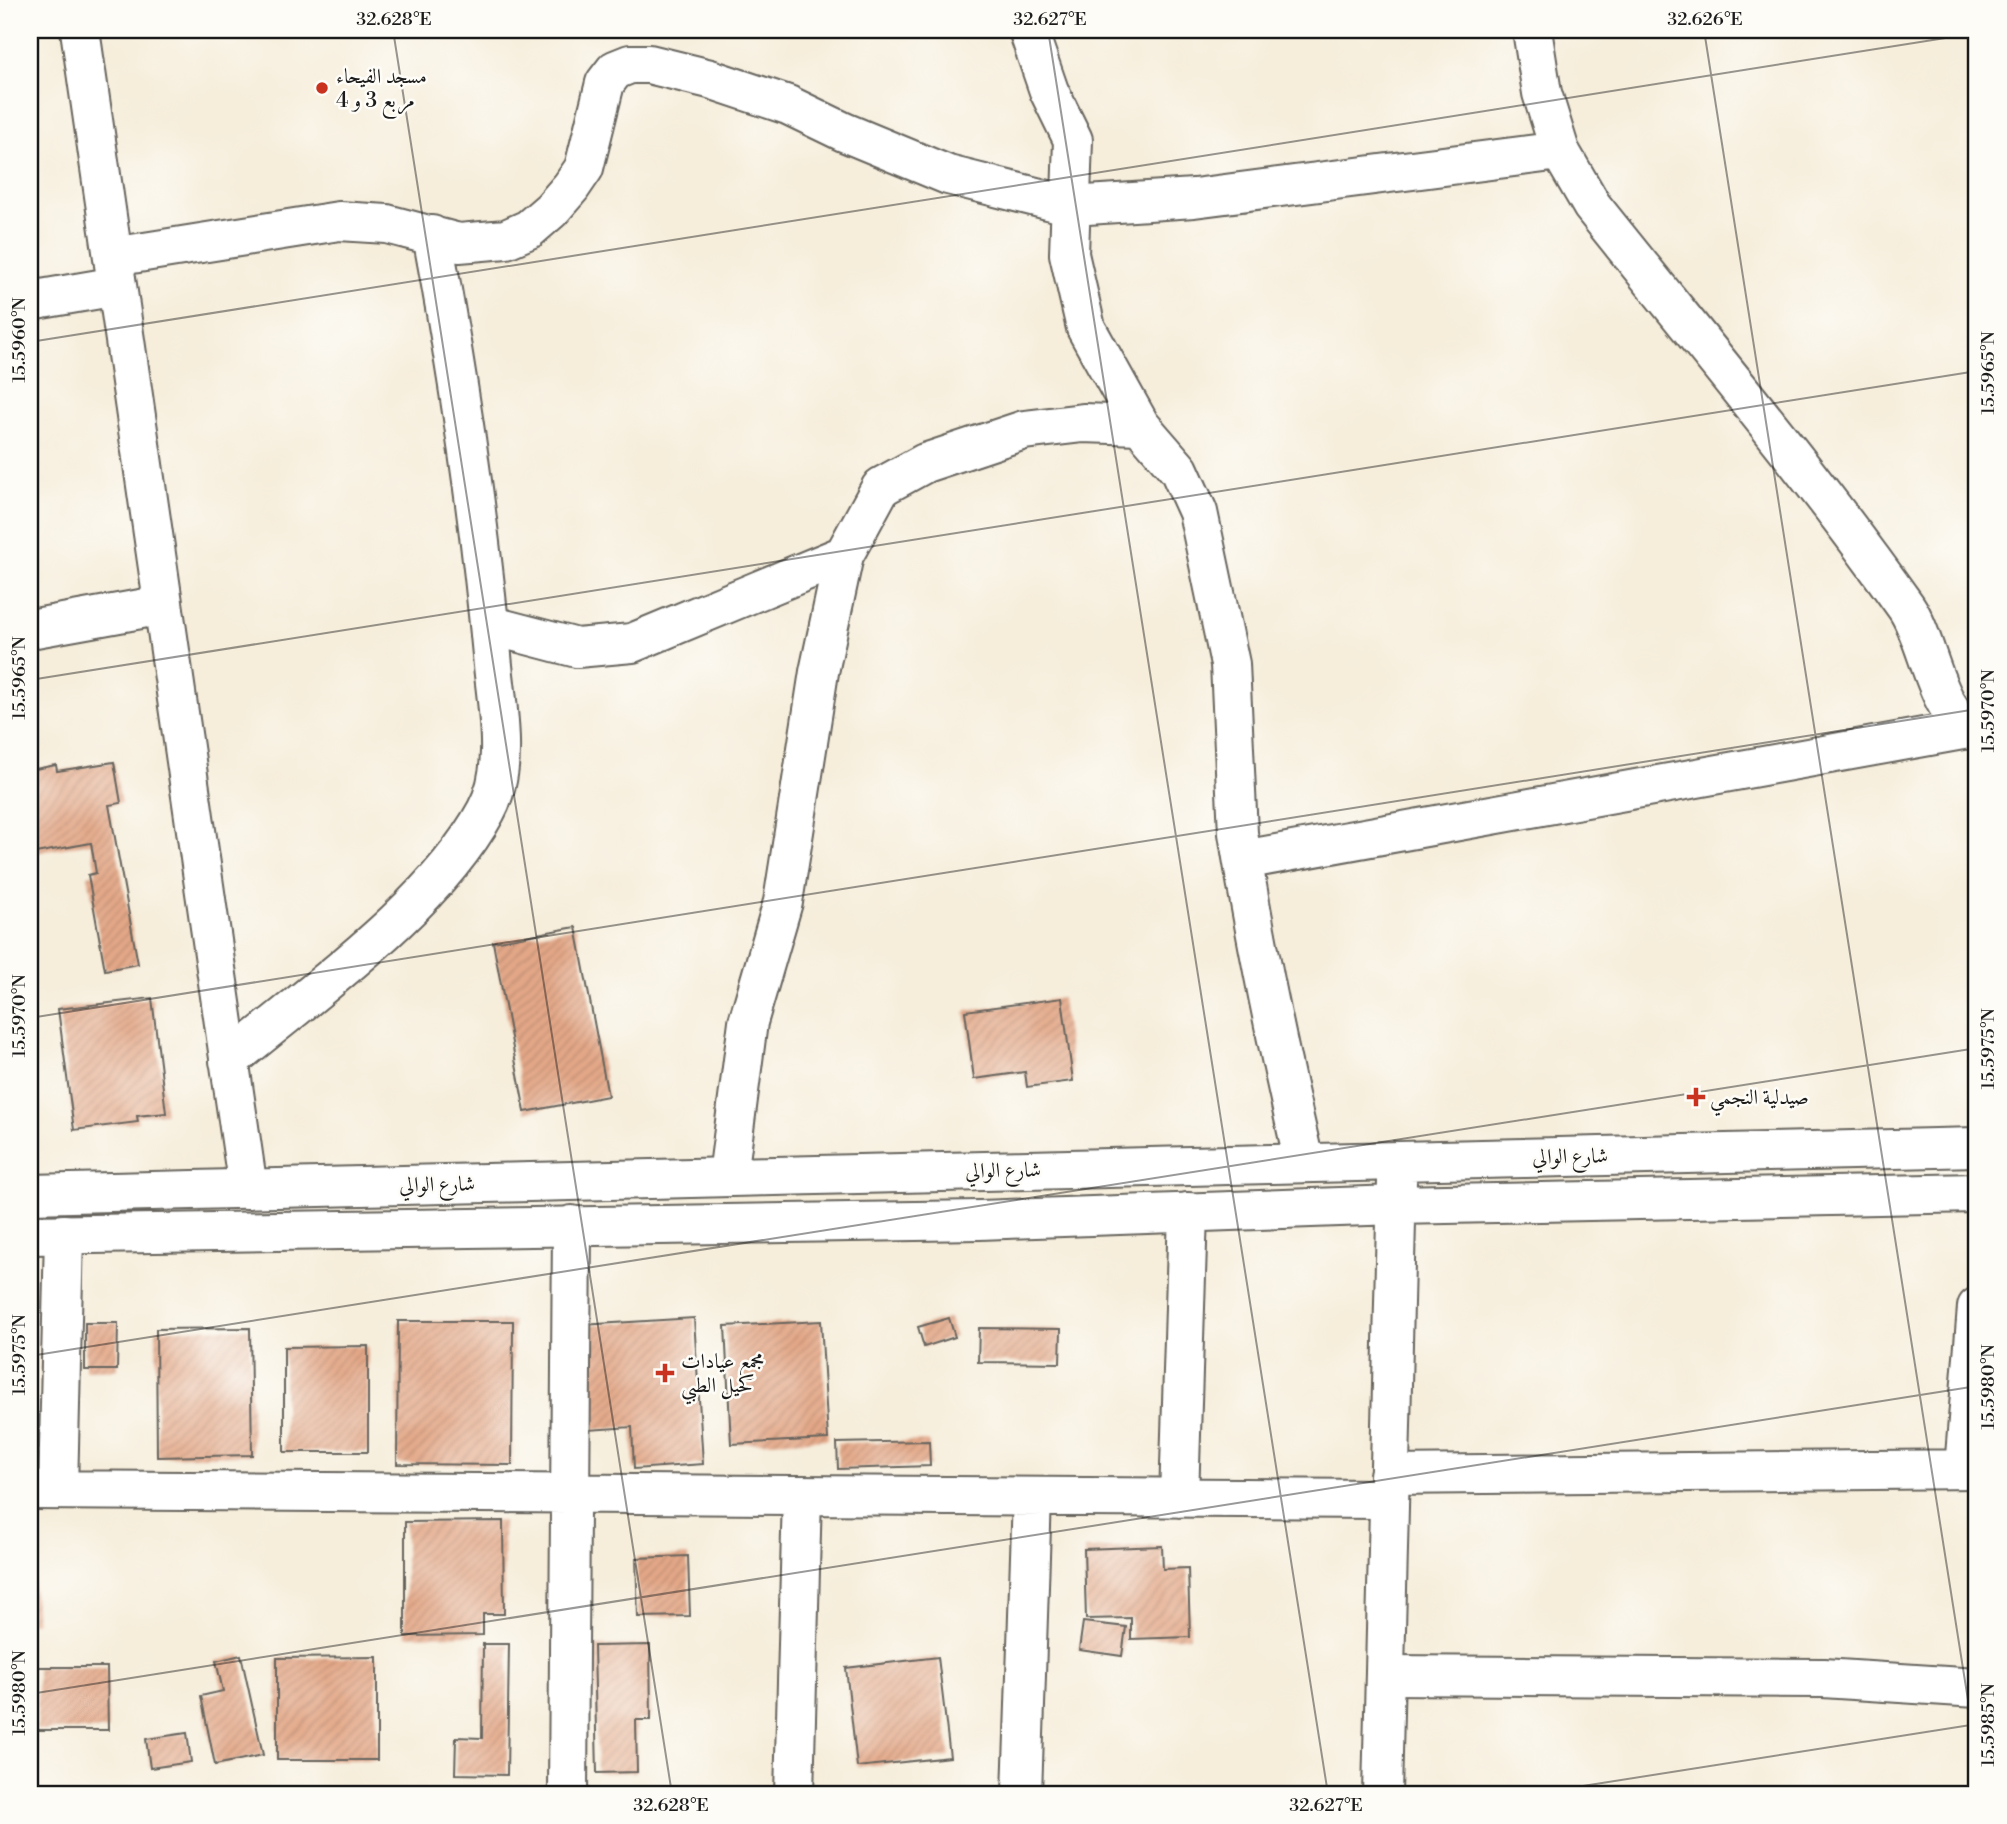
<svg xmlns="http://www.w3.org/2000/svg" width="2007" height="1824" font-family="'Libre Bodoni',Amiri,serif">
<defs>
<pattern id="building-hatch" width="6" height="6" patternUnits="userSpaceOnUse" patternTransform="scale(1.75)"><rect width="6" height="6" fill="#e3a787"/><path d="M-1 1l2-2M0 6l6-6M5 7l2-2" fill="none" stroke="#c28f74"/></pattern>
</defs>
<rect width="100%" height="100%" fill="#fdfcf7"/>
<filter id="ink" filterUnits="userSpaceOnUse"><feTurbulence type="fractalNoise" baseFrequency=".0143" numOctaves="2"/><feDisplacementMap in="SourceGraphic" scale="14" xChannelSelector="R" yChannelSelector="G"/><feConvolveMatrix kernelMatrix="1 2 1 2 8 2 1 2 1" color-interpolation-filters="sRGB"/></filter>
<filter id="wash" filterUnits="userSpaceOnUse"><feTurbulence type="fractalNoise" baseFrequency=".00686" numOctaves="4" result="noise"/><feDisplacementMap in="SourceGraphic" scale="28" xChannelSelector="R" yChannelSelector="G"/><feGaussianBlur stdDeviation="1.57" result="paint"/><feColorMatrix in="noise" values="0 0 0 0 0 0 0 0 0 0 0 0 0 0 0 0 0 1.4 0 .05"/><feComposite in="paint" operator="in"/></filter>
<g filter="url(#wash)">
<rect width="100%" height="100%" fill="#f6edda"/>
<g id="blocks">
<path fill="url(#building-hatch)" d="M114 762 121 803 109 805 138 964 105 970 88 875 96 873 91 843 30 854V770L56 765 57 771Z
M576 927 608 1096 525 1112 493 942Z
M152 998 166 1113 137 1116 138 1122 74 1130 58 1009Z
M1062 998 1073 1081 1027 1087 1025 1072 974 1079 965 1011Z
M694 1318 703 1464 634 1469 632 1427 588 1430 582 1325Z
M949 1318 955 1337 924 1347 918 1327Z
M398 1321H513L512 1465 397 1464Z
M821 1321 828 1439 731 1444 725 1326Z
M85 1323H118L117 1370H85Z
M250 1328 252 1455 157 1457 156 1329Z
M979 1328 1061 1329 1060 1363 978 1362Z
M368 1346V1452H284V1347Z
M929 1441 930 1466 838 1469 837 1443Z
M503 1521 504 1614H483V1635L405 1636V1522Z
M1162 1546 1163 1569 1188 1568 1190 1637 1131 1639V1618L1086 1619 1084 1549Z
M688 1556 690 1616 638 1617 636 1558Z
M30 1576H33L36 1623H30Z
M1083 1622 1126 1627 1122 1656 1079 1650Z
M483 1644H509L507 1775 455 1774 456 1737 482 1738Z
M650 1645 651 1720H636L637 1772 597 1773 594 1646Z
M241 1655 263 1755 215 1765 201 1696 223 1691 216 1661Z
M377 1657V1760H277V1658Z
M938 1657 950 1757 857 1767 846 1668Z
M37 1667H107L108 1730H37Z
M187 1733 191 1762 150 1768 146 1739Z"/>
</g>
</g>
<g filter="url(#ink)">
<use href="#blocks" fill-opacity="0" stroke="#68655e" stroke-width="2"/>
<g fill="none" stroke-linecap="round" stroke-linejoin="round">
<defs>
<path id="minor" d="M80 30 248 1189
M1028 30 1049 91 1073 140 1069 254 1086 328 1140 425 1179 470 1198 512 1230 664 1238 833C1256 944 1279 1053 1304 1162
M1532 30 1542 93 1560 151 1592 206C1698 339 1808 469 1906 607 1930 642 1935 718 1977 732
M113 257 339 221 387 224 459 243 506 239 529 229 551 210 571 187 584 168 605 83 615 70 630 64H649L710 79 788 105 844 132 948 175 1072 206 1194 198 1560 151
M30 301 117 286
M489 625 577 648 632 643 844 555
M30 629 163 605
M1243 860 1968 729
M229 1061C312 992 435 906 486 811 511 766 496 704 492 655 479 514 458 374 432 235
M728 1176 748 1022 783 902 819 672 844 555 881 487 925 463 1024 430 1083 423 1140 425
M1964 1469 1977 1307
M1389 1475 1977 1469
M30 1490 1387 1499
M58 1490 64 1234
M1179 1498 1188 1212
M1386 1675 1823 1678 1977 1688
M568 1794 572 1225
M794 1794 802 1495
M1022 1794 1032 1497"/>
<path id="tertiary" d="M30 1194 1977 1147
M30 1235 980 1220 1396 1205 1977 1193
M1382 1794 1397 1180"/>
</defs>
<use href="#minor" stroke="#68655e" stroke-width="42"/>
<use href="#tertiary" stroke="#68655e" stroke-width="42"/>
<use href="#minor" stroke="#fff" stroke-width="38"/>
<use href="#tertiary" stroke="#fff" stroke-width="38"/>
</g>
</g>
<path fill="none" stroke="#1c1c1c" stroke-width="2" stroke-opacity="0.45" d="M393 30 672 1794M1048 30 1328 1794M1704 30 1977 1757M30 342 1977 33M30 680 1977 371M30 1018 1977 709M30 1356 1977 1048M30 1694 1977 1386M1532 1794 1977 1724"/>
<g fill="#c8321e" stroke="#fdfcf7" stroke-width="2.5">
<circle cx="322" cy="88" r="7"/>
<path d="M1692.5 1086.5h7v7h7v7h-7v7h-7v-7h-7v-7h7z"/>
<path d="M661.5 1362.5h7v7h7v7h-7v7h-7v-7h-7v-7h7z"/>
</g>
<g text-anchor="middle" stroke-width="5" stroke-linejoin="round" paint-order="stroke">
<g font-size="21" fill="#1c1c1c" stroke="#fdfcf7" text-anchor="start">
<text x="336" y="83">مسجد الفيحاء<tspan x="336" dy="24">مربع 3 و 4</tspan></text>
<text x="1710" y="1104">صيدلية النجمي</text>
<text x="681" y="1368">مجمع عيادات<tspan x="681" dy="24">كحيل الطبي</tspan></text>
</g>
<g font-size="21" fill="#1c1c1c" stroke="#fdfcf7">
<text transform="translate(1570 1156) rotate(-1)" y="7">شارع الوالي</text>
<text transform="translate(1003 1170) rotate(-1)" y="7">شارع الوالي</text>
<text transform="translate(437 1184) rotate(-1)" y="7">شارع الوالي</text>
</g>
</g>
<rect width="2007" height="1824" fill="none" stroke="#fdfcf7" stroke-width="77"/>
<rect x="38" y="38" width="1930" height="1748" fill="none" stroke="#1c1c1c" stroke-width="2.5"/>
<g font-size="18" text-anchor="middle" fill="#1c1c1c">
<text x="394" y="25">32.628°E</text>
<text x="1050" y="25">32.627°E</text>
<text x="1705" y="25">32.626°E</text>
<text transform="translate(19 340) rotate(-90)" y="6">15.5960°N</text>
<text transform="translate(1988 373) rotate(-90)" y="6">15.5965°N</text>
<text transform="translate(19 678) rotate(-90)" y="6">15.5965°N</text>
<text transform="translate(1988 711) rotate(-90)" y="6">15.5970°N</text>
<text transform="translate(19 1016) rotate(-90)" y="6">15.5970°N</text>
<text transform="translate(1988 1049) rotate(-90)" y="6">15.5975°N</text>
<text transform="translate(19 1355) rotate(-90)" y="6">15.5975°N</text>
<text transform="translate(1988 1387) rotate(-90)" y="6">15.5980°N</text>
<text transform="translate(19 1693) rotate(-90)" y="6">15.5980°N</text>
<text transform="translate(1988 1725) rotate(-90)" y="6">15.5985°N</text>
<text x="671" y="1811">32.628°E</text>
<text x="1326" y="1811">32.627°E</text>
</g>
</svg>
